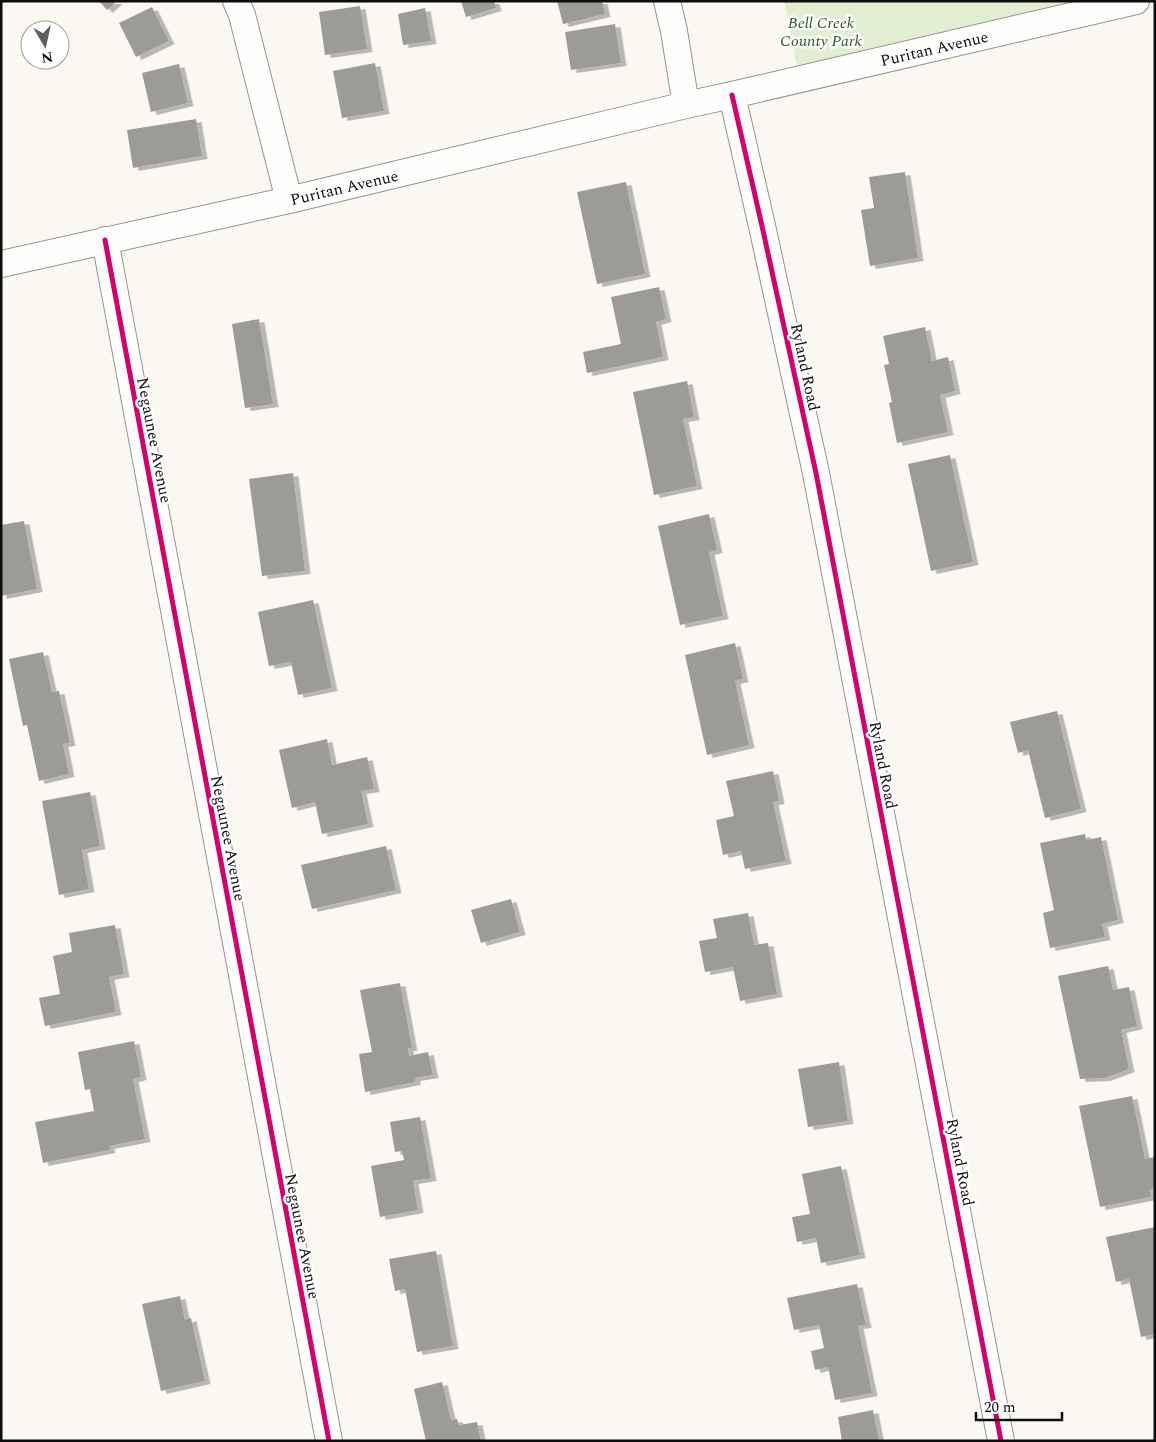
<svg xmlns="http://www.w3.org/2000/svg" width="1156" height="1442" font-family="Spectral,serif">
<defs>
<filter id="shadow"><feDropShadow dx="5.5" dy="3" stdDeviation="0" flood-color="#0004"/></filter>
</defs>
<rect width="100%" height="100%" fill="#faf8f1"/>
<path fill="#e2eed2" d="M784 1H1090L797 67Z"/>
<path fill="#9d9b97" filter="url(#shadow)" d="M99 1H117L107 10Z
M461 1H494L496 8 466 17Z
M557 1H602L605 14 563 24Z
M360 6 367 49 325 55 319 12Z
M152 7 169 41 136 57 119 23Z
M425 8 431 41 403 45 398 14Z
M615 24 621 63 571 70 565 32Z
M375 63 384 111 342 118 333 71Z
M179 64 188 103 151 112 142 73Z
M196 119 202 156 133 168 127 130Z
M905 172 918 258 870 266 861 210 874 208 869 177Z
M626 182 645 274 597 284 577 192Z
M659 287 666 319 656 322 663 357 587 373 583 352 621 344 611 297Z
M259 319 273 404 245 408 232 324Z
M925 327 932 361 948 357 955 391 940 395 948 432 897 443 889 403 892 402 884 365 889 364 883 336Z
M687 381 694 417 683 419 697 486 654 495 633 392Z
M950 455 973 562 931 571 908 464Z
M293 473 305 571 262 576 249 479Z
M709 514 717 550 709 552 723 616 680 625 658 526Z
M24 521 37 589 1 596V525Z
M313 600 332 688 298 695 291 662 269 666 258 612Z
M735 643 743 679 735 681 749 745 707 755 685 655Z
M43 652 52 692 59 691 70 743 63 744 69 774 39 781 27 725 23 726 9 659Z
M1057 711 1081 809 1045 818 1028 750 1018 753 1010 722Z
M327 739 332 765 367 757 374 789 361 791 368 824 322 834 315 802 292 808 279 750Z
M773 771 779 801 773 802 786 861 745 869 741 851 723 855 716 820 734 816 726 781Z
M90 792 100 846 82 850 89 889 59 895 42 801Z
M1085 834 1086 840 1101 837 1118 920 1102 924 1105 937 1050 948 1043 913 1054 910 1040 843Z
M386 846 396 890 312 909 301 865Z
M511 899 520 932 481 943 471 910Z
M748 913 754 945 768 943 777 994 740 1001 733 967 705 972 699 941 717 938 713 919Z
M115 925 124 974 109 977 116 1012 45 1026 39 998 60 994 53 956 72 952 69 933Z
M1108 966 1113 990 1129 987 1137 1026 1121 1030 1129 1069 1105 1078 1080 1079 1058 976Z
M400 983 412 1048H408L409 1056 428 1052 433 1075 415 1078V1082L365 1092 359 1054 372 1052 360 990Z
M134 1041 141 1077 133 1079 145 1139 109 1146 110 1150 43 1163 35 1122 94 1111 90 1089 85 1090 78 1052Z
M839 1062 848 1121 808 1127 798 1069Z
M1132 1096 1145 1159 1155 1157V1188L1150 1190 1151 1197 1100 1207 1079 1106Z
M420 1117 431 1178 413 1181 418 1210 380 1217 371 1166 404 1160 402 1151 395 1152 390 1122Z
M841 1166 860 1255 821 1263 816 1238 797 1242 792 1217 810 1214 802 1174Z
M1155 1227V1334L1141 1337 1129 1279 1116 1282 1106 1237Z
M436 1251 453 1346 417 1352 405 1289 395 1291 389 1259Z
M857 1284 866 1325 858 1326 872 1393 835 1400 828 1367 815 1370 811 1351 824 1348 819 1325 794 1330 787 1298Z
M180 1296 185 1320 191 1318 205 1381 161 1391 142 1304Z
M442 1382 451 1420 457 1419 459 1425 477 1422 481 1441H426L414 1389Z
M873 1410 879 1441H842L838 1417Z"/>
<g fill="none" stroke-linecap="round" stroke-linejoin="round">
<defs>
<path id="street" d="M236 1 242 15 289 200
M667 1 674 31 686 105
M732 95 762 226 816 473 1001 1441
M105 240 329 1441
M1 264 289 200 686 105 732 95 1136 1"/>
</defs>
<use href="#street" stroke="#949390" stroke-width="28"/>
<use href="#street" stroke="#fefefd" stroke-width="26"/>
<defs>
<path id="cycleway" d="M732 95 762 226 816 473 1001 1441
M105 240 329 1441"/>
</defs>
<use href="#cycleway" stroke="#fff" stroke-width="8"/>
<use href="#cycleway" stroke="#d6006c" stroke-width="5"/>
</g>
<g text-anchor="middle" stroke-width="5" stroke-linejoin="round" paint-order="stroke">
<g font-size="16" font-style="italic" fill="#2b6021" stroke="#fff">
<text x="821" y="28">Bell Creek<tspan x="821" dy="18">County Park</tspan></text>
</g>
<g font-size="16" fill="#0d0d0d" stroke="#fff">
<text transform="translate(934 48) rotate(-13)" y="6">Puritan Avenue</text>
<text transform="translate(344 187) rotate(-13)" y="6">Puritan Avenue</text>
<text transform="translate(806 367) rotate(78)" y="6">Ryland Road</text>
<text transform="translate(155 440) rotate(79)" y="6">Negaunee Avenue</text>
<text transform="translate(884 765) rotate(79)" y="6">Ryland Road</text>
<text transform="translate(229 838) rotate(79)" y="6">Negaunee Avenue</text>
<text transform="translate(961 1162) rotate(79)" y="6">Ryland Road</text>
<text transform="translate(303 1236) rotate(79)" y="6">Negaunee Avenue</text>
</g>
</g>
<rect width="1156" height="1442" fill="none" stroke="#0d0d0d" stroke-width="5"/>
<g transform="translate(45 45) rotate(171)"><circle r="24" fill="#ffffff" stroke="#9e9e9e"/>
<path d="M0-4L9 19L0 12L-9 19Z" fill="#605f5d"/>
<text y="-8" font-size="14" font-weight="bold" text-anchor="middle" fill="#0d0d0d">N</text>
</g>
<path d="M976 1412v8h86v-8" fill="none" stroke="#0d0d0d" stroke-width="2.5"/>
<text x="984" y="1412" font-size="15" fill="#0d0d0d" stroke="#ffffff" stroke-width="4" paint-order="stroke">20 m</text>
</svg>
